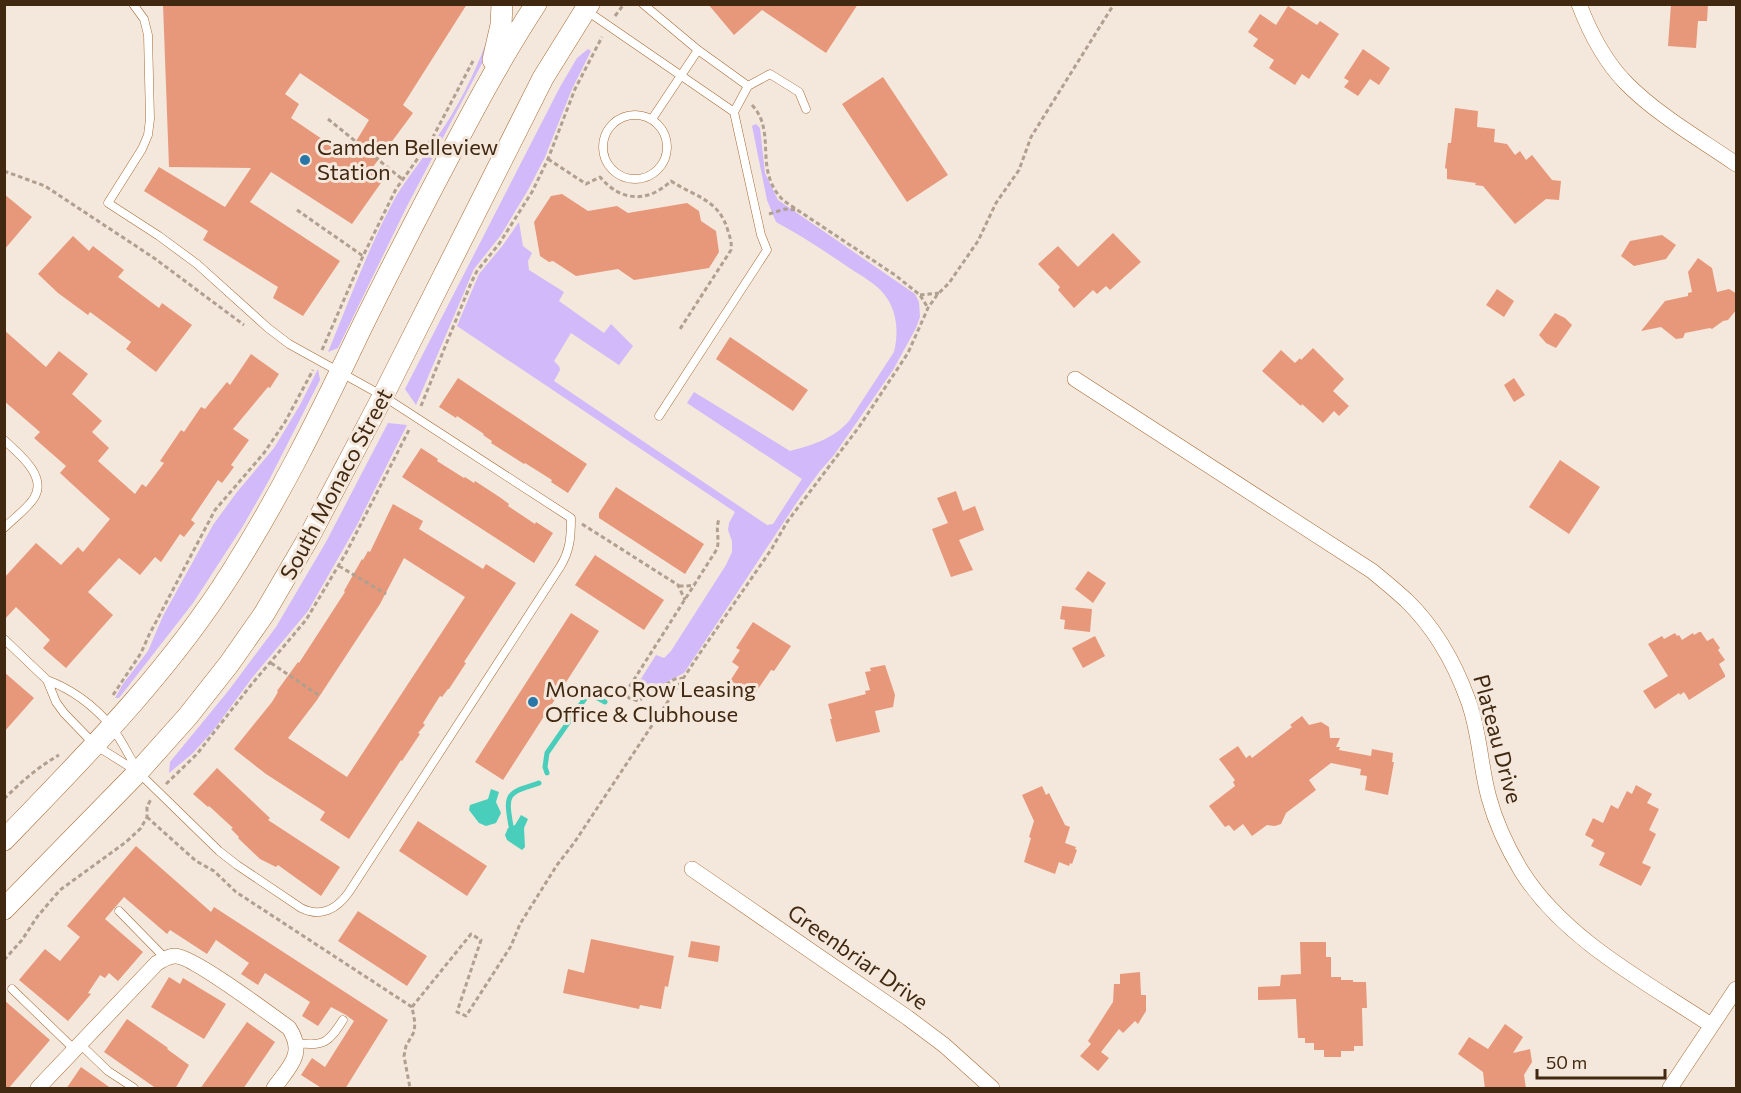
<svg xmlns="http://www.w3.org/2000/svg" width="1741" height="1093" font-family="Commissioner,sans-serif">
<rect width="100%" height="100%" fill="#f4e7dc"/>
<path fill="#d1b9fa" d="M486 43 489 50 407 206 338 348 328 352C349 301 368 249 394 200 407 177 424 158 438 136 458 107 474 75 486 43Z
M588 49 591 51 572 89 545 157 528 190 501 235 474 269 416 405 405 389 560 87 577 58Z
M756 124 760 128 765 173 778 200 915 294 919 302 920 317 916 328 893 370 834 455 820 471 797 502 684 673 636 698 632 693 656 655 664 658 671 651 726 565 732 552V541L728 530 729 523 735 512 457 326 479 274 503 245 519 222 523 246 532 253 528 261 529 270 564 292 559 301 604 333 611 324 633 346 619 365 571 333 554 361 559 366 560 370 554 381 767 525 773 524 802 479 687 403 694 392 790 451C813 445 833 439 849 421L894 352C899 332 897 310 884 294 876 284 862 276 851 269 826 252 802 236 776 222L767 200 752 126Z
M318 369 320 380 268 482 243 526 193 603 119 698H115L123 684 148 651 163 616 213 525 237 492 274 448 300 405Z
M388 423 407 425 357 525 308 611 252 678 212 732 192 754 169 773 170 762 229 690 276 627 326 542Z"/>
<path fill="#48ceba" d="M491 789 499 792 496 802 501 813 496 823 486 826 479 823 469 810 470 805 488 799Z
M521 815 528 819 524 828 525 847 522 850 507 840 505 835 508 828 515 825Z"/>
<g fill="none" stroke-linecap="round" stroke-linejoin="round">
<path stroke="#48ceba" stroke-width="5" d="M596 697 605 702
M547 773 545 767 547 753 586 697
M511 826C505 793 507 793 539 783"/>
</g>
<path fill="#e7987a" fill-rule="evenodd" d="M163 4H467L403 105 413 113 370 171 383 180 352 224 271 172 250 202 340 261 303 316 273 298 278 287 203 240 208 231 144 191 159 167 225 207 251 168 169 167ZM300 73 369 120 347 156 291 118 299 104 285 94Z
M708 4H858L826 53 762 10 734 35Z
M1671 4H1708L1707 21H1698L1696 48 1668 46Z
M1288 6 1317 25 1320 21 1339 34 1309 79 1302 74 1295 85 1269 68 1274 60 1253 46 1258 39 1248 32 1260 14 1276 25Z
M1363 49 1390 68 1379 85 1370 79 1358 96 1344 87 1349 81 1344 78Z
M883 77 948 175 907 202 842 104Z
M1455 108 1478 111 1477 127 1495 129 1494 142 1507 144 1515 155 1520 151 1526 160 1532 155 1552 180 1561 181 1559 200 1546 199 1515 224 1483 186 1475 185 1476 183 1447 179V169L1445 168 1448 143H1451Z
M4 194 32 217 4 250Z
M562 194 588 211 617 206 628 213 687 203 699 211 701 221 716 231 719 252 709 268 634 280 618 269 576 276 553 261 549 262 540 256 534 222 551 196Z
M1113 233 1141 262 1110 290 1106 286 1097 294 1093 290 1074 308 1058 290 1060 287 1038 264 1058 246 1078 267Z
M1662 235 1676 245 1666 259 1634 266 1621 256 1630 241Z
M73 236 89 251 93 246 124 270 118 277 159 308 162 303 192 325 156 372 126 349 131 342 90 312 88 315 58 293 38 274Z
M1698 258 1712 268 1717 292 1729 289 1737 294V309L1728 320 1723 321 1712 329 1710 328 1685 333 1683 338 1676 339 1661 327 1641 331 1665 301 1688 296V293L1692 292 1688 272Z
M1497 289 1514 301 1504 317 1486 305Z
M1555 313 1565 318 1572 325 1556 348 1546 343 1539 335Z
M4 330 46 367 59 351 88 374 72 394 102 421 92 432 109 448 98 461 135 494 142 484 146 487 164 463 160 461 181 430 184 432 201 407 205 409 227 382 230 385 251 354 279 374 270 388 268 387 233 429 249 440 231 465 234 467 222 483 218 480 191 520 195 523 184 537 180 534 161 562 155 557 140 575 119 558 88 592 113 615 66 668 43 648 50 640 16 607 4 620V578L36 543 61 565 78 547 83 552 110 519 60 473 66 466 34 438 40 432 4 401Z
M730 337 808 390 793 411 716 359Z
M1313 348 1344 379 1333 391 1349 406 1339 416 1334 411 1323 423 1302 404 1301 406 1262 371 1281 350 1295 363 1300 358 1301 360Z
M458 378 587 464 568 493 551 482 552 480 525 463 524 464 491 443 492 441 483 435 484 434 457 416 456 418 439 407Z
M1514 378 1525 395 1514 402 1504 385Z
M421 448 438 459 437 461 464 478 465 477 474 483 475 481 501 498 509 504 508 506 535 524 536 522 553 533 534 563 402 477Z
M1560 460 1600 487 1569 534 1529 507Z
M616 487 704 544 685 574 599 518V513Z
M956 491 963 511 975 506 984 530 959 540 973 570 951 577 932 529 948 523 937 498Z
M393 504 423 521 419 529 483 569 486 564 516 583 464 662 466 663 449 689H448L442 697 440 696 423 723 425 725 418 733 420 734 402 761 401 760 349 839 320 820 325 812 266 774 234 749 272 702 278 692 277 691 298 662 299 663 345 592 344 591 362 559 363 560 368 551 370 552ZM404 558 465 597 347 777 288 738 317 700 380 604Z
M595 555 664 600 644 630 575 585Z
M1088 571 1106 583 1093 603 1075 589Z
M1062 606 1092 609 1090 632 1064 629 1065 620 1060 619Z
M571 613 599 631 503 780 475 762Z
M753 622 791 646 774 671 771 670 756 692 743 684 742 686 730 681 739 667 732 662 740 650 736 648Z
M1699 632H1701L1707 641 1713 638 1720 648 1718 650 1725 660 1719 664 1725 675V677L1689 700 1684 692 1680 695 1679 693 1655 709 1643 691 1668 676 1648 644 1662 636 1664 639 1675 633 1677 636 1679 635 1682 640 1693 633 1694 635Z
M1095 636 1105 656 1083 668 1072 648Z
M885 665 895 695 893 707 875 711 880 732 836 742 830 719H832L828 704 866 694 865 691 870 690 865 672 871 671 870 668Z
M4 672 34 698 4 732Z
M1302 716 1309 725 1321 722 1329 727 1330 738H1340L1336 747H1340L1339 750 1371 756 1372 749 1393 753 1392 762H1394L1388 795 1365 790 1367 776 1360 775 1361 769 1331 763 1309 780 1316 790 1286 813 1281 824 1275 826 1267 825 1252 836 1243 824 1234 831 1229 825 1225 827 1209 806 1235 786 1233 782 1235 780 1219 759 1238 746 1246 758 1250 755 1252 758 1292 727 1290 725Z
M217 768 270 818 268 820 340 867 321 896 278 865 276 867 260 859 238 838 239 837 231 829 233 828 209 806 208 807 193 794Z
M1636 785 1652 794 1647 803 1659 809 1649 830 1656 834 1642 863 1651 867 1641 886 1599 865 1605 853 1591 846 1594 840 1585 835 1593 818 1603 823 1611 805 1618 809 1627 791 1632 794Z
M1042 786 1046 795 1049 793 1065 825 1070 827 1065 843 1076 847 1075 849 1077 850 1072 864 1070 863 1069 866 1059 862 1055 874 1024 862 1031 838 1029 837 1034 821 1022 795Z
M418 821 487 866 467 896 399 851Z
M136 846 211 912 214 907 388 1020 345 1089H323L301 1075 312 1058 325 1067 354 1021 346 1015 331 1007 318 1026 302 1016 310 1002 265 973 258 985 241 974 249 963 216 940 207 954 170 930 167 934 124 897 105 919 143 952 118 981 109 973 105 978 100 975 88 993 91 994 68 1021 19 980 45 949 60 961 80 937 67 926Z
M358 911 427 956 407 986 338 941Z
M591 939 674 956 668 987 665 986 661 1009 640 1005 639 1009 563 993 568 969 584 973Z
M691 941 720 946 718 962 688 957Z
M1300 942H1326V957H1331V977H1341V980H1353V982H1366L1367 1008H1362L1363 1046H1354V1051H1341V1057H1324V1050H1314V1043H1305V1038H1298L1296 999 1258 1000V987L1280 986 1281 975 1301 974Z
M1140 972 1141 995H1146V1011L1138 1024 1135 1021 1123 1033 1119 1029 1101 1052 1109 1058 1098 1071 1080 1056 1091 1044 1088 1041 1113 1002 1114 984H1120V974Z
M169 977 180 984 183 978 226 1004 204 1039 151 1007Z
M4 1000 50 1040 8 1089H4Z
M127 1019 168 1048 167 1049 189 1065 175 1089H157L104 1052Z
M247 1022 275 1042 243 1089H200Z
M1505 1024 1523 1037 1513 1053 1530 1049 1532 1062 1524 1075 1526 1089H1485L1483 1072 1458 1054 1469 1037 1488 1049Z
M81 1067 112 1089H66Z"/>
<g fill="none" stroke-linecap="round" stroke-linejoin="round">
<defs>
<path id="lane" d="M643 4 698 50 748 86
M587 11 734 112
M603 147a32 32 0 1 1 64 0a32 32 0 1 1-64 0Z
M652 119 698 50
M659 416 767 250 761 235 734 112 748 86 770 74 799 92 806 109
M4 440C18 453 48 476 34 498 28 508 13 519 4 528
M4 639 47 680 56 702 64 713 95 745 138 772 219 851 237 865 301 908C321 918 337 909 349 892L560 567C570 551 571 537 571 518L383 396 289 344 268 328 197 264 159 236 108 203 142 149 148 135 150 119 148 35 144 19 133 4
M47 680C71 689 94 706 111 726 121 739 129 756 138 771
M119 911 165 958
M12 989 75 1050
M297 1043C324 1047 329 1042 343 1020
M80 1044 108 1071 134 1088"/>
<path id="street" d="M1579 4C1590 33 1605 62 1627 84 1659 116 1700 139 1736 164
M1075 379 1372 571C1383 580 1395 590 1406 600 1434 627 1455 664 1468 700 1480 732 1480 766 1489 798 1496 824 1508 849 1522 872 1565 940 1646 982 1711 1025
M692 869 908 1018 944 1045 992 1088
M38 1088 157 963C163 960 168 956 175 956 191 955 271 1015 289 1028 306 1054 289 1067 274 1088
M1670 1088 1736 989"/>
<path id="secondary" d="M493 60 501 25 502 4
M4 840C85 756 168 673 231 573 278 499 318 419 356 339 381 287 408 235 435 183 467 122 498 62 536 4
M4 909 138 772 188 716 229 664 264 614 309 537 383 396 543 78 589 4"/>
</defs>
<use href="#lane" stroke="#a86b33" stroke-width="9"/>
<use href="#street" stroke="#a86b33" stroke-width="16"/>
<use href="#secondary" stroke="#a86b33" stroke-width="22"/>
<path stroke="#b19f90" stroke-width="3" stroke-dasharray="4.5 3" stroke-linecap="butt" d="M615 16 624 4
M752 105C778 133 752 170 784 201L895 275 920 295 928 308
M328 119 402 179
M548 159 586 184 600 177C621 202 648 203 671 181 695 197 719 199 728 231 730 237 732 243 731 250L680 329
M4 171 45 186 154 258 244 325
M297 210 363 256
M769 214 785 209 797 210
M920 295 939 293
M322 350 363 256 396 189 433 137 474 59
M421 406 471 283 477 271 499 244 532 192 548 159 575 89 602 37
M582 524 678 585 685 600
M339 566 386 594
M679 586H687L695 585
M271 663 320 696
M684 678 675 679 638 701 629 698 626 695 628 689 717 549C720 538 715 531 719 519
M113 695 141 653 149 635 215 510 264 453 285 422 313 370
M166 784 197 754 251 685 306 620 346 553 410 428
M4 799C21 782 38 767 59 755
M147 817 196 861 214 871 236 892 412 1007 415 1023 414 1032 406 1046 404 1056 410 1088
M4 960 22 940 37 917 60 890 126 842 141 828 147 817V807L151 799
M412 1007 471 934 481 940 457 1012 466 1016 511 946 520 924 557 865 574 843 702 650 771 550 787 522 859 427 908 353 928 308 937 295 949 283 978 241 996 203 1019 170 1031 137 1114 4"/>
<use href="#lane" stroke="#fff" stroke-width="8"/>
<use href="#street" stroke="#fff" stroke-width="15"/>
<use href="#secondary" stroke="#fff" stroke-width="21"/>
</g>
<g fill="#2977a9" stroke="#f4e7dc" stroke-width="2">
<circle cx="305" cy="160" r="6"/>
<circle cx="533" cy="702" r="6"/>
</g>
<g text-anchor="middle" stroke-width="6" stroke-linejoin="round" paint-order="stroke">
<g font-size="22" fill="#412810" stroke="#f4e7dc" text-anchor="start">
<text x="317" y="155">Camden Belleview<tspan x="317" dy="25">Station</tspan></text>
<text x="545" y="697">Monaco Row Leasing<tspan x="545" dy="25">Office &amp; Clubhouse</tspan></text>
</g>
<g font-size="22" fill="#412810" stroke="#f4e7dc">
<text transform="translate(336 484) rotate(-62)" y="8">South Monaco Street</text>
<text transform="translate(1498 739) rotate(75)" y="8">Plateau Drive</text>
<text transform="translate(858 957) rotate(35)" y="8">Greenbriar Drive</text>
</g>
</g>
<rect width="1741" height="1093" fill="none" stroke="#412810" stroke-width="12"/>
<path d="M1537 1069v9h128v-9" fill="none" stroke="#412810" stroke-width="3"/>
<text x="1546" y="1069" font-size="18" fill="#412810" stroke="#f4e7dc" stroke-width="4.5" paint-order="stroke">50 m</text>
</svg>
